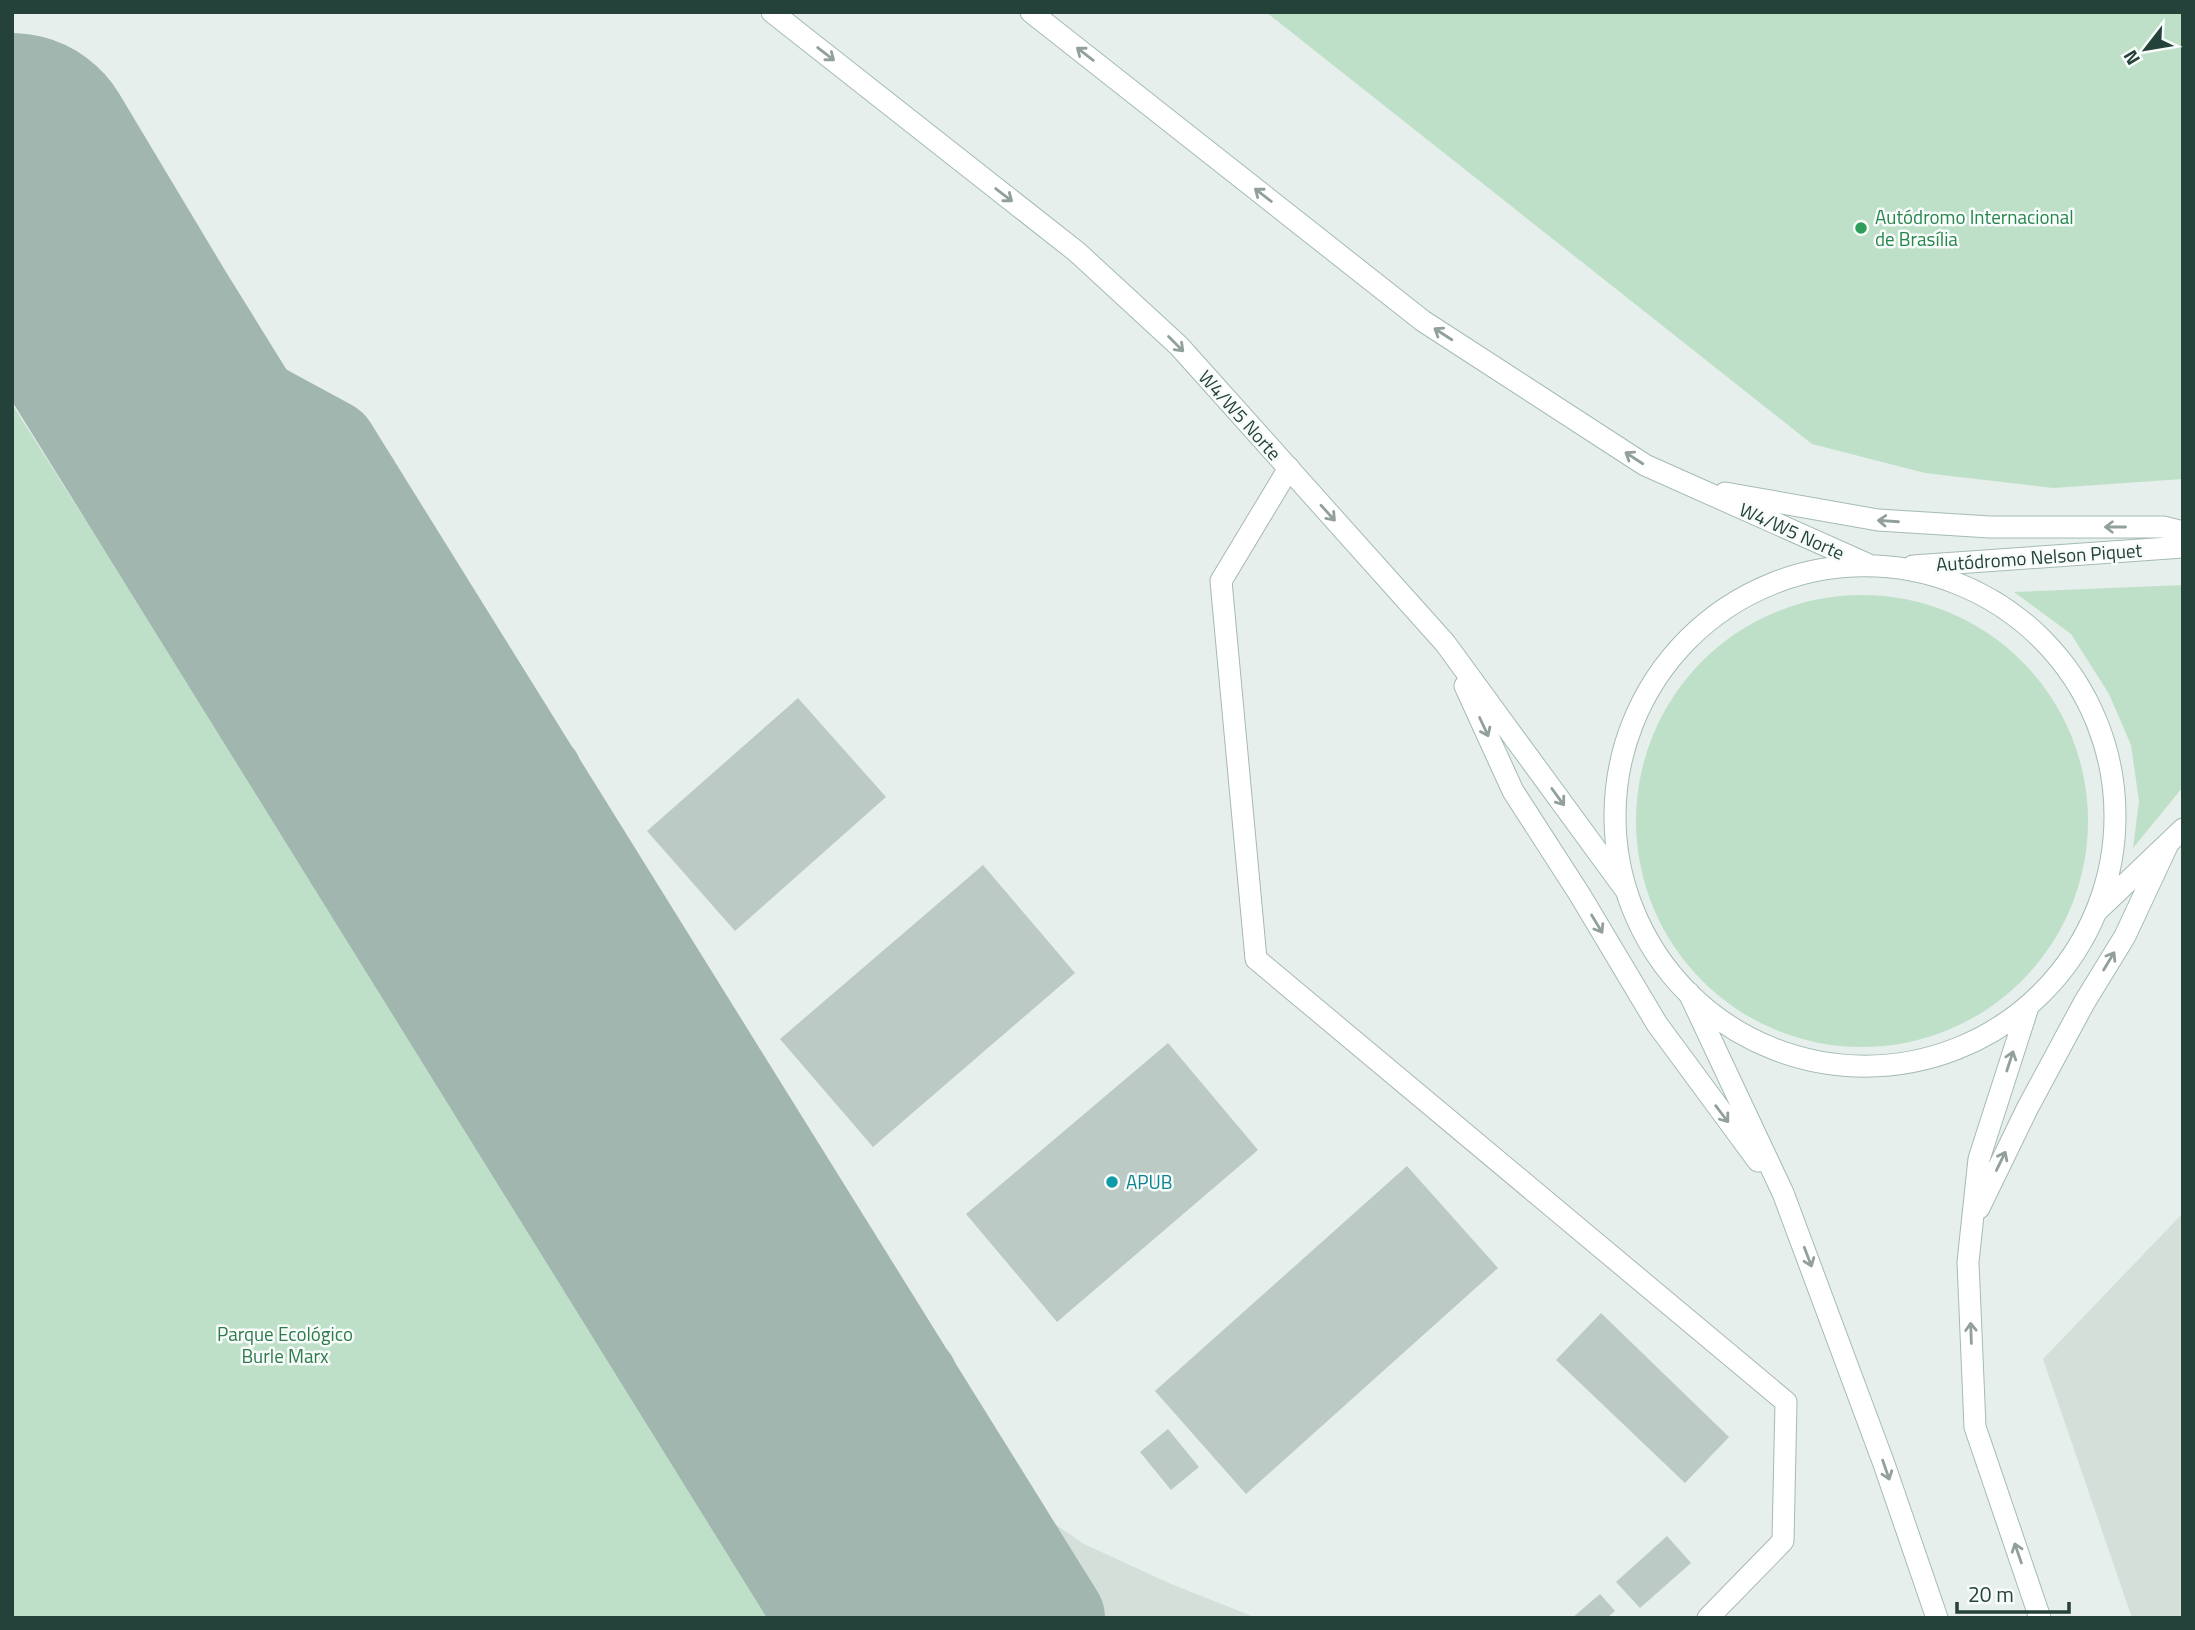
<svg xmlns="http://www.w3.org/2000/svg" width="2195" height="1630" font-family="'Titillium Web',sans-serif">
<rect width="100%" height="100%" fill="#e6efeb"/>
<path fill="#d4dfda" d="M2183 1213V1618H2132L2043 1359Z
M929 1415 1001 1487 1084 1544 1171 1584 1257 1618H1055Z"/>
<path fill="#bfe0c8" d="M1266 12H2183V479L2053 488 1925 473 1812 444Z
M12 404 781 1618H12Z
M2183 585V787L2133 848 2139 801 2131 745 2109 694 2071 634 2014 592Z
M1636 821a226 226 0 1 1 452 0a226 226 0 1 1-452 0Z"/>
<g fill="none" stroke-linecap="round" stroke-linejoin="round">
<path stroke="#a2b6b0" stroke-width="100" d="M118 335 328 449 1055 1618
M257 558 260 512 278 480 313 465 350 484
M433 842 446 793 503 770 534 779
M813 1455 830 1404 868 1379 909 1382"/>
<path stroke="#a2b6b0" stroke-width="250" d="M12 158 118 335 914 1618"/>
</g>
<path fill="#bbcac4" d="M798 698 886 797 735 931 647 831Z
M983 865 1075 973 873 1147 780 1039Z
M1168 1043 1258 1150 1057 1322 966 1214Z
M1407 1166 1498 1268 1246 1494 1155 1391Z
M1601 1313 1729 1437 1685 1483 1556 1360Z
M1168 1429 1199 1467 1171 1490 1140 1452Z
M1667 1536 1691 1563 1640 1608 1616 1582Z
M1600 1594 1615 1611 1607 1618H1572Z"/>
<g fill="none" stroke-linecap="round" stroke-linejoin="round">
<defs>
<path id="lane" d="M1289 468 1221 581 1256 959 1786 1402 1783 1541 1708 1618"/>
<path id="secondary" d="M772 12 1077 252 1179 346 1445 643 1625 889
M1031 12 1423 321 1645 465 1867 564
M1725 493 1878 520 1990 527H2163L2183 532
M1913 566 2183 547
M1615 816a250 250 0 1 1 500 0a250 250 0 1 1-500 0Z
M1465 686 1513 791 1580 895 1657 1024 1758 1161
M2097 911 2183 829
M1689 993 1783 1193 1884 1464 1937 1618
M2027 1010 1979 1159 1968 1262 1975 1427 2040 1618
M1979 1208 2027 1109 2084 1003 2125 936 2167 846"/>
</defs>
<use href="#lane" stroke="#a8b8b2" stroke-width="23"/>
<use href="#secondary" stroke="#a4bbb3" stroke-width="23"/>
<use href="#lane" stroke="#fff" stroke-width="21"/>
<use href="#secondary" stroke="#fff" stroke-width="21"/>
</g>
<defs><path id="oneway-shaft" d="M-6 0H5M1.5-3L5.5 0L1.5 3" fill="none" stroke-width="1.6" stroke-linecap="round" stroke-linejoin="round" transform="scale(1.75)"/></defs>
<g stroke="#92a09c">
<use href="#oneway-shaft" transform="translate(826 54) rotate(38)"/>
<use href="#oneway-shaft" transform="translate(1085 54) rotate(-142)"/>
<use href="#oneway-shaft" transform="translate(1004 195) rotate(38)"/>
<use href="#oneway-shaft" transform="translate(1263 195) rotate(-142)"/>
<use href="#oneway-shaft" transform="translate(1443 334) rotate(-147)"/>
<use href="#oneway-shaft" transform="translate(1176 344) rotate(45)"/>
<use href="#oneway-shaft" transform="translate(1634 458) rotate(-147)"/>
<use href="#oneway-shaft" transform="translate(1328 513) rotate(48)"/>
<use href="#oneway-shaft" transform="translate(1888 521) rotate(-176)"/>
<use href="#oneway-shaft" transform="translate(2115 527) rotate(-180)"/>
<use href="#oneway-shaft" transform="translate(1484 727) rotate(65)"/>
<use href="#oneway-shaft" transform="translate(1558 797) rotate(54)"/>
<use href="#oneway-shaft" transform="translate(1597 924) rotate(59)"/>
<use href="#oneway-shaft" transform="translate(2109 961) rotate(-59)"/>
<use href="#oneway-shaft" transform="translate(2010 1061) rotate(-72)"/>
<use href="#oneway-shaft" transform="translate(1722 1114) rotate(53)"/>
<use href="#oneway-shaft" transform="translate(2001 1161) rotate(-64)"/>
<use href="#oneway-shaft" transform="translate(1808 1257) rotate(69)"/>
<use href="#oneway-shaft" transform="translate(1971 1333) rotate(-92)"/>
<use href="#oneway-shaft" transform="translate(1886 1470) rotate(71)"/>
<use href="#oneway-shaft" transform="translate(2018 1553) rotate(-109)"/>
</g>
<circle fill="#2e9e5b" stroke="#f7fbf9" stroke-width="2.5" cx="1861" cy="228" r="7"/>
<circle fill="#0f9aa8" stroke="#f7fbf9" stroke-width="2.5" cx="1112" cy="1182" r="7"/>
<g text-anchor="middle" stroke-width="5" stroke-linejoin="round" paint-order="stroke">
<g font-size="19" fill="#27864d" stroke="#f7fbf9" text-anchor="start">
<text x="1875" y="224">Autódromo Internacional<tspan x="1875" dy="22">de Brasília</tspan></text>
</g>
<g font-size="19" fill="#24423a" stroke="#f7fbf9">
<text transform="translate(1240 415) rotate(48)" y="7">W4/W5 Norte</text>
<text transform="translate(1792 531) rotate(24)" y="7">W4/W5 Norte</text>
<text transform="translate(2039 557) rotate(-4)" y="7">Autódromo Nelson Piquet</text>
</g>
<g font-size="19" fill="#0d838f" stroke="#f7fbf9" text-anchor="start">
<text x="1126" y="1189">APUB</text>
</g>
<g font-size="19" fill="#2d7a4b" stroke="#f7fbf9">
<text x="285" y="1341">Parque Ecológico<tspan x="285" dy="22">Burle Marx</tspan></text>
</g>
</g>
<rect width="2195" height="1630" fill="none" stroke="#24423a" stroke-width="28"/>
<g transform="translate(2146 49) rotate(239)" stroke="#f7fbf9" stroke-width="5" paint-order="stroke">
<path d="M0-5L12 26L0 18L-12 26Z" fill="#24423a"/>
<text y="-10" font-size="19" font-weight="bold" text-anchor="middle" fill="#24423a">N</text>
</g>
<path d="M1957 1602v10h112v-10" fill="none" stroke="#24423a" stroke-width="3.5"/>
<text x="1968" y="1602" font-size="21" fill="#24423a" stroke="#f7fbf9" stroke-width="5" paint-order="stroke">20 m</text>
</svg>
